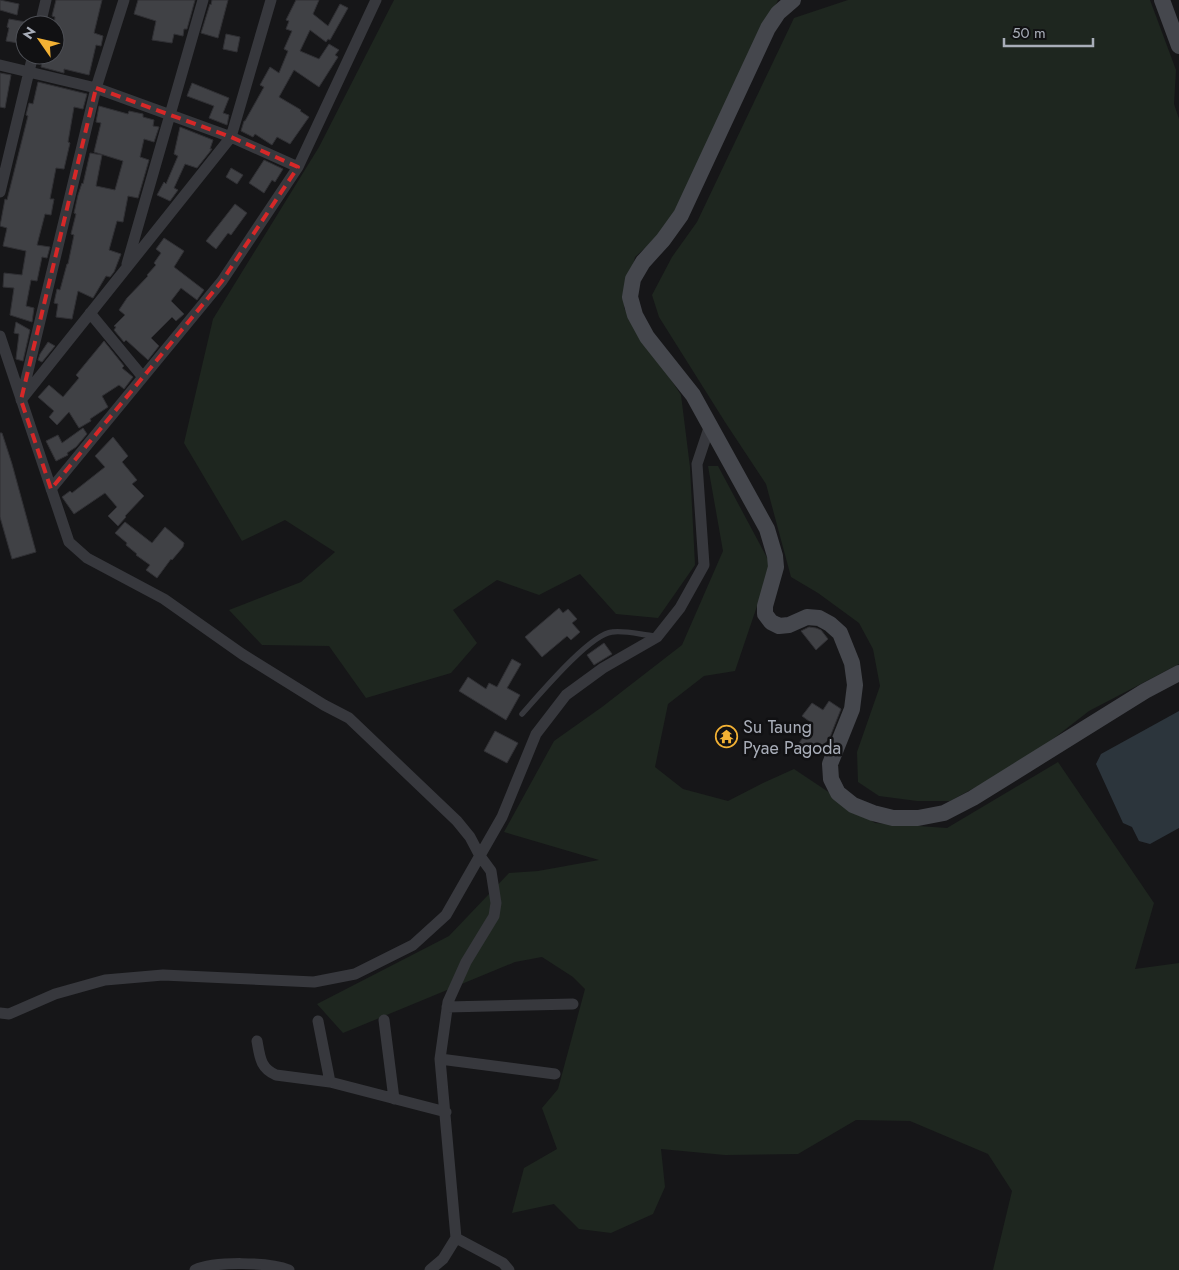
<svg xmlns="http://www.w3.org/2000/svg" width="1179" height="1270" font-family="Jost,sans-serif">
<rect width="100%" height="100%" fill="#161618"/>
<path fill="#1e261f" d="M394 0H778L668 227 635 257 624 308 681 395 690 467 695 565 658 618 616 614 580 574 539 595 497 580 453 610 477 643 451 673 366 698 329 646 262 645 229 610 301 582 335 552 285 520 242 541 184 443 213 319 319 147Z
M848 0H1150L1176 70 1174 104 1179 119V664L1089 711 1026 760 950 801H917L879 796 858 782 857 752 880 686 873 649 859 623 818 593 791 577 766 484 725 422 659 317 652 295 672 257 697 222 794 18Z
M708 466H718L771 565 735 671 704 676 668 704 655 767 683 789 728 801 763 783 794 769 875 823 947 828 1058 762 1154 903 1135 969 1179 963V1270H993L1012 1191 988 1154 910 1121 856 1120 798 1154 725 1155 661 1149 665 1187 653 1214 611 1233 579 1229 554 1204 512 1213 524 1168 557 1149 542 1108 558 1089 585 989 573 977 542 957 515 962 343 1033 317 1004 449 936 509 873 538 871 599 860 504 832 554 741 602 707 682 645 723 551Z"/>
<path fill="#2c353c" d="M1179 711V828L1150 844 1139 841 1132 827 1123 823 1096 764 1101 754Z"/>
<path fill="#404145" stroke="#303034" d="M0 0 19 4 17 15 0 10Z
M56 0H102L94 33 103 36 101 46 96 45 89 75 64 69V73L41 67 43 55H55L57 38H55L54 25 55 17 52 16Z
M138 0H195L187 29H184L183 36 174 34 172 43 152 40 156 21 134 14Z
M212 0H228L218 38 201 33 210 4 211 5Z
M296 0H319L313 14 328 26 340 4 348 8 330 40 328 39 326 42 310 30 300 51 319 59 329 44 339 50 335 55 338 57 319 87 294 70 279 97 301 110 300 111 309 117 290 144 277 137 272 145 255 134 253 137 241 131 244 121H245L264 87 260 85 270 67 279 73 288 51 284 49 292 31 286 29 289 21 286 20Z
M9 19 26 22 24 31H21L18 43 6 41 9 28 7 27Z
M226 34 240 37 237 52 223 49Z
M0 73 11 75 5 108 0 107Z
M38 82 87 94 83 109 74 107 68 142 70 143 64 169 56 168 50 199H54L51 215 45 214 37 245 50 247 47 258 42 257 37 281 31 280 26 306 34 308 32 322 10 315 14 288 3 287 4 273 22 275 26 251 3 246 7 228 0 226 5 199 7 200 28 116 26 115 29 103 33 104Z
M192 83 229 98 223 113 229 115 227 125 209 118 214 106 187 96Z
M99 106 128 114 129 111 143 114V117L154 120 153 126 159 127 154 142 144 139 140 157 149 160 138 198 128 196 123 222 117 221 109 250 121 254 114 272 110 277 106 276 93 298 78 291 72 319 56 317 58 304 54 303 57 289 60 290 67 264H68L74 235 71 234 76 214 74 213 78 195 82 183 83 184 90 153 102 155 96 186 115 190 123 161 94 152 101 123 96 122Z
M180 127 213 140 210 149H212L197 168 185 164 174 188 178 190 170 201 157 195 164 182 166 184 178 156 174 154Z
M264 160 283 169 275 182 272 180 264 193 249 183Z
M231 168 243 175 237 184 226 177Z
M235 204 247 213 231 235 228 233 216 249 206 241Z
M164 238 184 251 174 267 204 290 197 300 181 288 171 301 184 314 176 321 172 317 151 338 159 346 148 360 126 340 124 342 114 330 116 327 114 326 125 315 119 310 127 298 148 276 147 275 156 265 154 263 161 253 156 249Z
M16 322 30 330 23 361 16 359 19 334 14 333Z
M104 341 124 366 122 368 133 377 124 389 119 385 102 396 108 407 90 419 91 421 79 428 69 412 57 425 49 417 54 411 38 397 49 385 63 397 79 378 76 375Z
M48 342 55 346 42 362 38 360 40 354Z
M83 428 87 434 76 447 67 453 68 455 56 461 46 441 58 435 62 443Z
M0 433H2L12 464 36 552 12 559 0 517Z
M113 437 128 456 122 462 137 480 132 484 144 496 125 516 126 517 118 526 108 516 117 507 105 493 74 514 62 497 70 491 72 493 105 467 95 456Z
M125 522 152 543 165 527 184 543 183 547 172 560 171 559 157 578 146 570 150 565 136 555 137 554 126 545 127 543 115 533Z
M559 608 563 613 568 609 577 619 572 623 580 632 571 640 567 636 542 657 525 637Z
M809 627 816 628 821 630 828 639 816 650 801 631Z
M604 643 612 654 594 665 587 655Z
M512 659 521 664 507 688 520 695 506 720 459 691 468 677 486 689 489 683 497 687Z
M829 701 841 709 830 737 822 748 818 746 813 753 799 743 813 724 802 716 812 703 823 710Z
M495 731 518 743 507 763 484 751Z"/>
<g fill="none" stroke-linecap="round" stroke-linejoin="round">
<path stroke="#37383d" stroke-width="5.5" d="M522 714C539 695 590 634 612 632 625 630 642 635 655 636"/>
<path stroke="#37383d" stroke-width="11" d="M40 25 46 0
M0 65 96 88 231 137 298 167
M0 192 33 55
M127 264 203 0
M90 313 142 376
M0 336 69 542 87 558 164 599 242 654 324 705 349 718 457 821 470 837 480 856 491 871 496 903 494 916 466 962 448 1002 440 1059 456 1238 443 1259 430 1270
M22 396 96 88 124 0
M21 400 231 137 271 0
M51 489 222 281 298 167 376 0
M447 1007 573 1004
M0 1013 9 1014 55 994 105 980 163 975 314 982 355 974 413 945 446 915 502 817 536 734 566 695 603 668 657 637 680 608 704 565 697 464 710 425
M384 1020 394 1099
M318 1021 330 1082
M257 1041C260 1057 260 1068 276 1075L330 1082 446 1112
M440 1059 555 1074
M456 1238 503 1263 509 1270
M195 1270C214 1261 269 1262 289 1270"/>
<path stroke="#45474d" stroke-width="16" d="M793 0 778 13 768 28 681 215 663 240 643 262 633 279 630 297 635 315 647 337 693 395 767 529 775 556 776 567 765 606V614L771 622 779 626 789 625 807 617 819 618 830 624 840 633 852 663 855 685 852 709 830 764 831 779 838 793 853 805 873 813 893 818H918L944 813 973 798 1145 691 1179 673
M1162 0 1179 46"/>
</g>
<path fill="none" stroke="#d62828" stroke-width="4" stroke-dasharray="10 6" stroke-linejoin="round" d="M96 88 231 137 298 167 222 281 51 489 21 400Z"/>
<defs>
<symbol id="temple-ring" viewBox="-11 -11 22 22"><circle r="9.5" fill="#111113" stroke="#f2b134" stroke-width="1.5"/><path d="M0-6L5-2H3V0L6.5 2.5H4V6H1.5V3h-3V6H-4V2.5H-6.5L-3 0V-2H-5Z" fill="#f2b134"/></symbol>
</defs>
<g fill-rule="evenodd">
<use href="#temple-ring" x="714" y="724" width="25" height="25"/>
</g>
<g text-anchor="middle" stroke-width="5" stroke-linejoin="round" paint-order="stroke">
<g font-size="18" fill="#a8adb8" stroke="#111113" text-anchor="start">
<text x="743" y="733">Su Taung<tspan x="743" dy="21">Pyae Pagoda</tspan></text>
</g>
</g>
<g transform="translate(40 40) rotate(304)"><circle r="24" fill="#111113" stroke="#4d4f55"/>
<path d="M0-4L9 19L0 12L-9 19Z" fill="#f2b134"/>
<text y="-8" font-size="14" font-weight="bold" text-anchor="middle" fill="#a8adb8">N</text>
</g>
<path d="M1004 38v8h89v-8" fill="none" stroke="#a8adb8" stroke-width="2.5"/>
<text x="1012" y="38" font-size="15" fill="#a8adb8" stroke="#111113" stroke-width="4" paint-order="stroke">50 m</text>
</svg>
